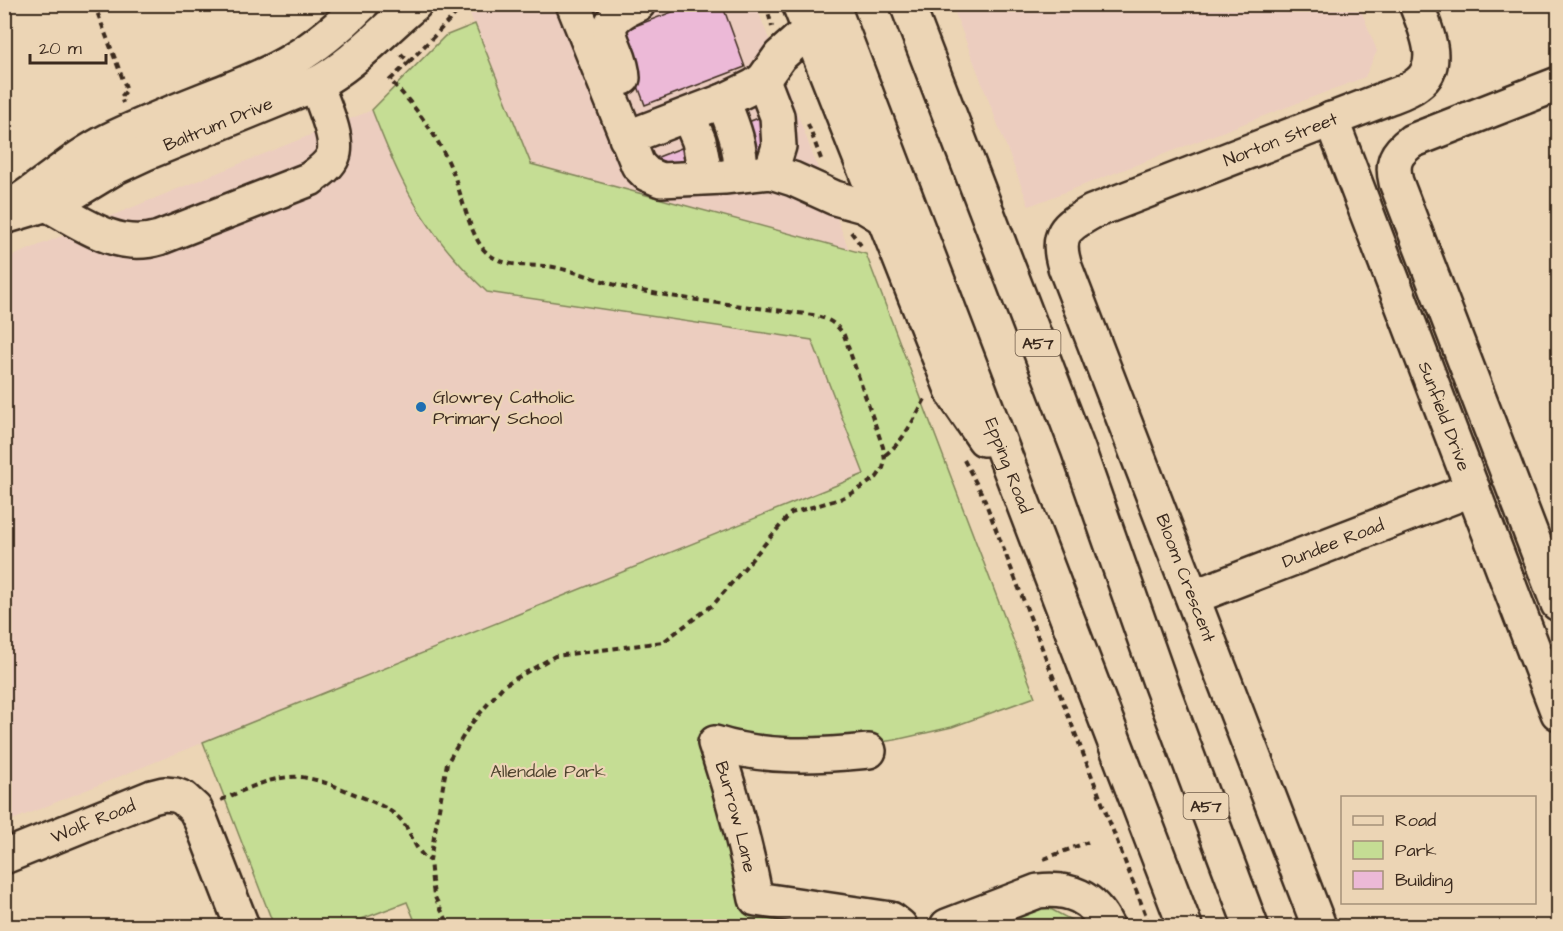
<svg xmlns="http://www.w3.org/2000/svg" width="1563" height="931" font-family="'Architects Daughter',sans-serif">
<rect width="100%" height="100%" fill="#ecd5b5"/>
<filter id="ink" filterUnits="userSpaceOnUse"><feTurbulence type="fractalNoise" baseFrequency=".0167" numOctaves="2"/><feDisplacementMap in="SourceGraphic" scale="12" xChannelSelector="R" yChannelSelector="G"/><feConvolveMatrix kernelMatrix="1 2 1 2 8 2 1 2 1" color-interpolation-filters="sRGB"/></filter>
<g filter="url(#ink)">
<path fill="#eccdbf" d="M489 4 756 5 849 250 531 164 469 12Z
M952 5H1359L1377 51 1365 77 1029 206Z
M372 110 401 178 420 213 452 256 487 292 812 340 864 474 5 823V259Z"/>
<path fill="#c5dd94" stroke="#808459" stroke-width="1.5" d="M475 24 531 164 866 254 1035 697 952 727 895 740 866 744 729 740 735 864 744 913 846 926H417L407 902 343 926H274L203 742 864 474 812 340 487 292C452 259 422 221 401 178 390 156 381 133 372 110L445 36Z
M1041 904 1073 921 1075 926H981Z"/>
<path fill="#ecb9d7" stroke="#3b2a1e" stroke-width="1.5" d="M693 4H722L745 67 645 105 621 40 627 29Z
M774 112 785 141 664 187 653 159Z"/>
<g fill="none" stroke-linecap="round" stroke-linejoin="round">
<defs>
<g id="minor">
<path d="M573 4 638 165 647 174 661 180 724 177 771 172 793 179 835 198 864 206 884 218"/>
<path d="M623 78C622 43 586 26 638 4"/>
<path d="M1558 84 1412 141C1396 153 1391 162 1396 182L1558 604"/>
<path d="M723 101C734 128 741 146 741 175"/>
<path d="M688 115 699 141 703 163 698 178"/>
<path id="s1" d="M1331 119 1558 713"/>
<path d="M626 138 723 101 754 86 763 80"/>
<path d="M771 172 779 146 777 116 763 80 780 56 809 30 823 5"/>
<path d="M22 199C51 180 78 155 109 140 148 121 188 106 228 90 250 81 274 72 294 59 319 44 341 25 362 4"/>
<path d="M47 204C81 223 118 251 159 238L310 179C318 173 329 166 333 156 340 139 322 102 316 84"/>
<path id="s2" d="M4 217 47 204 73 193 116 167 144 154 316 84C354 64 382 31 415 4"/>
<path id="s3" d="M1193 597 1473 489"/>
<path id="s4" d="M869 751C818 756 765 759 715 743 732 794 746 846 756 899L891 919 900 926"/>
<path id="s5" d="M4 857 152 797 164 794 175 795 183 798 195 809 201 821 242 926"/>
<path d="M947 926 1038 891C1069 887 1093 897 1107 926"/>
<path id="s6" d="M1319 926 1065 267C1055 234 1065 227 1092 212L1382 100C1394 95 1407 92 1417 84 1444 65 1425 28 1416 4"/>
</g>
<g id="major">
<path d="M799 4 954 395 984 439"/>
<path id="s7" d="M832 4 1185 926"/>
<path d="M907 4 1078 449 1161 685 1251 926"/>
</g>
</defs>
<use href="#minor" stroke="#3b2a1e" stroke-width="38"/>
<use href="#major" stroke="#3b2a1e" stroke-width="38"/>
<path stroke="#3b2a1e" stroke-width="4" stroke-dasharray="6 4.5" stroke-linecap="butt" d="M94 4 127 90 121 97 123 103
M766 4 772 27
M401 54 409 62 390 80C416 107 437 135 452 170 461 192 469 232 484 250 500 267 523 265 544 266 551 266 559 268 566 270 589 275 610 285 632 289 691 301 754 307 813 315 828 319 835 322 844 335L883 447 885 461 883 468 877 477 856 491 840 499 791 513 714 604 663 642 555 656 504 685 470 725 447 763 430 860 432 881 434 895 441 910 448 922 454 926
M409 62 465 4
M808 124 821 159
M851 232 863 248
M885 455C904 441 914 419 925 399
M964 460 983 496 1150 926
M221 800C245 790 273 775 300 777 320 779 339 788 357 795 373 802 389 807 401 820 412 832 415 854 430 860
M1044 859 1088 842"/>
<use href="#minor" stroke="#ecd5b5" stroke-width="33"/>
<use href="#major" stroke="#ecd5b5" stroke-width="33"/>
</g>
</g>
<circle fill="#1f6fb2" stroke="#ecd5b5" stroke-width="2" cx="421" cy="407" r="6"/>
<g text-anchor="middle" stroke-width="4.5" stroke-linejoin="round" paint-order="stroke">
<g fill="#ecd5b5" stroke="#705d4b" stroke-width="1.5">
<rect x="1015.5" y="330" width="45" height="26" rx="4.5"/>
<rect x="1183.5" y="793" width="45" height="26" rx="4.5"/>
</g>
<g font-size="16" font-weight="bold" fill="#3b2a1e">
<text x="1038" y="349">A57</text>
<text x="1206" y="812">A57</text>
</g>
<g font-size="18" fill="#3b2a1e" stroke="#ecd5b5">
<text dy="6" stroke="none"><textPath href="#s2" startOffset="234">Baltrum Drive</textPath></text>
<text dy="6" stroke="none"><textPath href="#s6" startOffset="978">Norton Street</textPath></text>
<text dy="6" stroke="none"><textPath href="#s1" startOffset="318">Sunfield Drive</textPath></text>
<text dy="6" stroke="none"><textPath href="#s7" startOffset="494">Epping Road</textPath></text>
<text dy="6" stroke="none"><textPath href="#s3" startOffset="150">Dundee Road</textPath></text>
<text transform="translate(1186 578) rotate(69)" y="6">Bloom Crescent</text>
<text dy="6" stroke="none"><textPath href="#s4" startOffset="232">Burrow Lane</textPath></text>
<text dy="6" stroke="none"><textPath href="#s5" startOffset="96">Wolf Road</textPath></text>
</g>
<g font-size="18" fill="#3b2a1e" stroke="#ecd5b5" text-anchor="start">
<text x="433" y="403">Glowrey Catholic<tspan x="433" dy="21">Primary School</tspan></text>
</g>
<g font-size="18" fill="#504530" stroke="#ecd5b5">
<text x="548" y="777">Allendale Park</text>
</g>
</g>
<rect width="1563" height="931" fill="none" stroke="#ecd5b5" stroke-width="24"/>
<rect x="12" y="12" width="1539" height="907" fill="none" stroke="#3b2a1e" stroke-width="2" filter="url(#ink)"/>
<rect x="1341" y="796" width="195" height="108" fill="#ecd5b5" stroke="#a59179" stroke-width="1.5"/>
<rect x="1353" y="816" width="30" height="9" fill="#ecd5b5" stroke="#a59179" stroke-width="1.5"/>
<text x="1395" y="826" font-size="18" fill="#3b2a1e">Road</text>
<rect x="1353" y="841" width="30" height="18" fill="#c5dd94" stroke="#a59179" stroke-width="1.5"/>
<text x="1395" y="856" font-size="18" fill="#3b2a1e">Park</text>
<rect x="1353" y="871" width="30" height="18" fill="#ecb9d7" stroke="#a59179" stroke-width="1.5"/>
<text x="1395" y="886" font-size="18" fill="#3b2a1e">Building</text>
<path d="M30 54v9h76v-9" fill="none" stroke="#3b2a1e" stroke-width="3"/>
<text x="39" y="54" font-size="18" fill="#3b2a1e" stroke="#ecd5b5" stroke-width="4.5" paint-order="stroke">20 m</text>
</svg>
